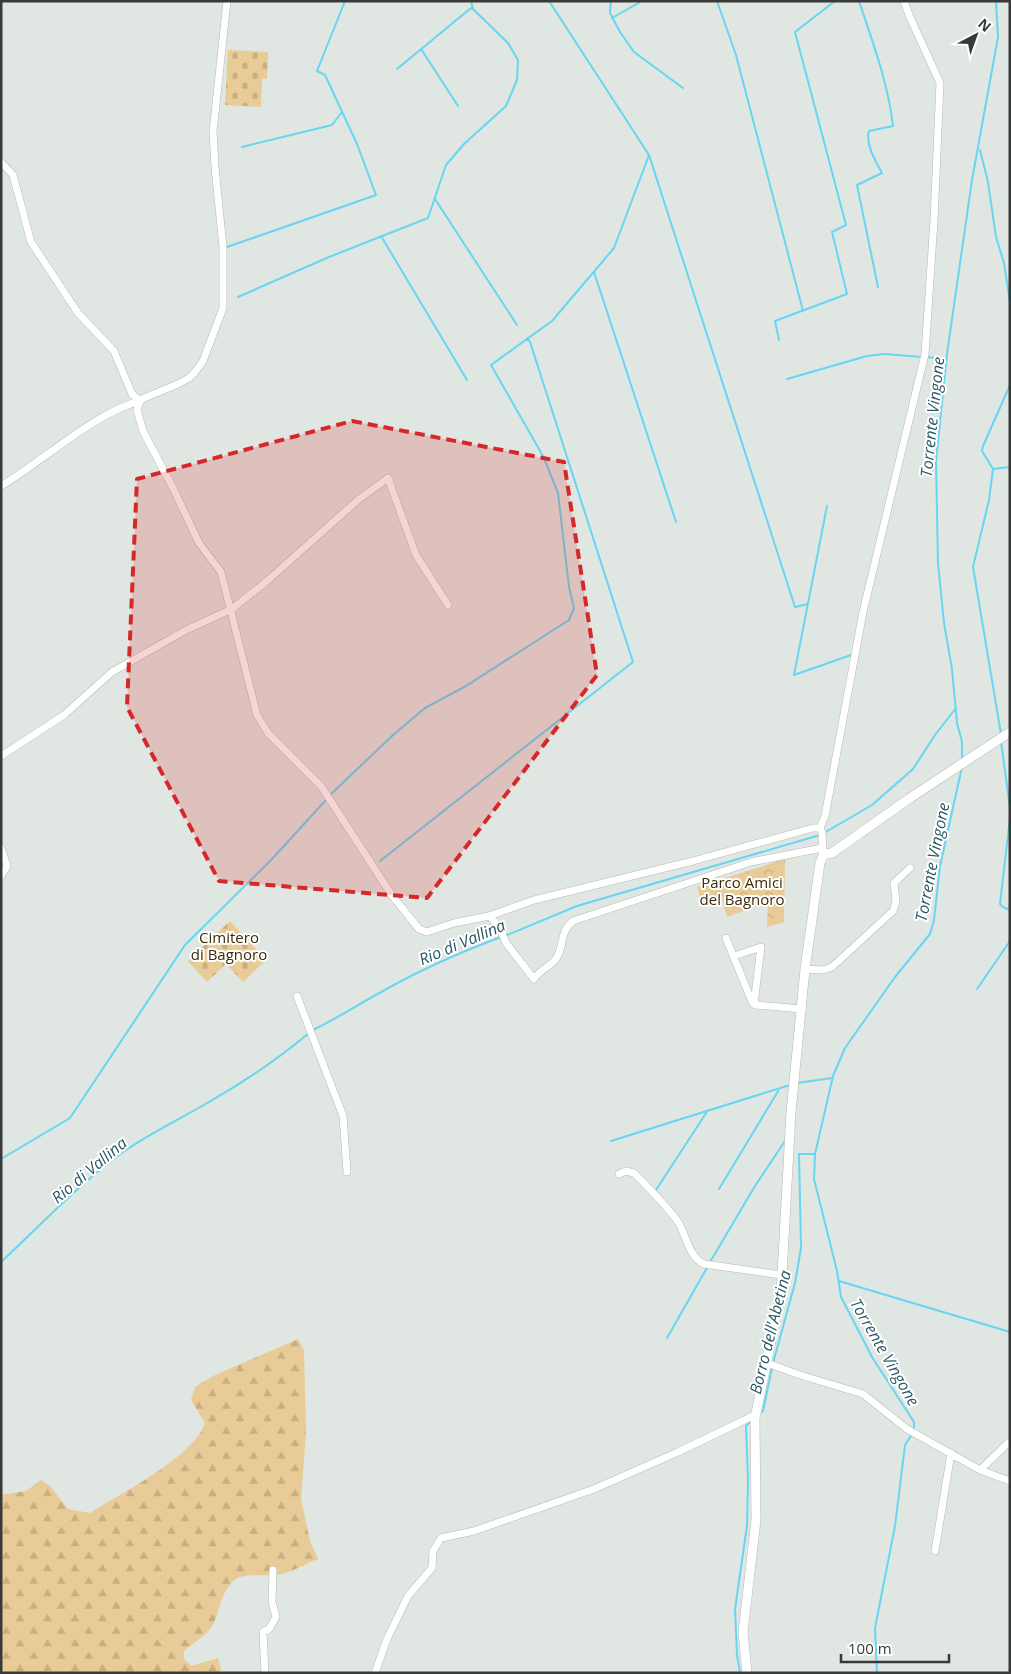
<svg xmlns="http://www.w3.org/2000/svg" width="1011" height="1674" font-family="'Open Sans',sans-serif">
<defs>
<pattern id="forest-firs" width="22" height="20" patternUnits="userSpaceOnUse" patternTransform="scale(1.25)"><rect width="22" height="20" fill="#e8cb96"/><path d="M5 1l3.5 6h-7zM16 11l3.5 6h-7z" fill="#c8af82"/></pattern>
<pattern id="cemetery-stones" width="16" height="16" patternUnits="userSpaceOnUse" patternTransform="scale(1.25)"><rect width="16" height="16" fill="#e8cb96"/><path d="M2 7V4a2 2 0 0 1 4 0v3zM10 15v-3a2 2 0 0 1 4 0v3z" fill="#c8af82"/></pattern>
<pattern id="park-crowns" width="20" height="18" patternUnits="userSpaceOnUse" patternTransform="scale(1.25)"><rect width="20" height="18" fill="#e8cb96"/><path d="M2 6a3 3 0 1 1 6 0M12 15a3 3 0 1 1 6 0" fill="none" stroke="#c8af82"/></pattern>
</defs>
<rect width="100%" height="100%" fill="#e0e6e1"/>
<path fill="url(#forest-firs)" d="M298 1339 304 1351 306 1432 301 1499 310 1541 318 1559C305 1564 289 1574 275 1575 264 1576 250 1574 240 1577 223 1584 220 1608 214 1623 208 1635 194 1642 184 1651V1659L191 1666 218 1658 221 1669 220 1673H1V1495L26 1491 41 1480 50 1486 68 1509 90 1513C120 1494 195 1456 205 1423L191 1400 195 1387 213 1376Z"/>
<path fill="url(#cemetery-stones)" d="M228 50 268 52 267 79H262L261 107 225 105Z
M230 921 266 960 243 982 226 964 207 982 188 961Z"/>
<path fill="url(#park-crowns)" d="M785 859 784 922 767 927 768 902 727 917 722 899 702 905 697 887Z"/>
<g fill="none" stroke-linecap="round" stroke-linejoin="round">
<path stroke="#66d6f2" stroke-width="2" d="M549 1 649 155 795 607 808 604
M611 1 610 13 620 32 634 52 683 88
M717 1 736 55 803 311
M859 1C873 43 888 83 893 126L869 131C865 144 876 162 882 173L857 185 878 287
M612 18 642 1
M421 49 458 106
M397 69 471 8 473 9
M242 147 332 125 342 112
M980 150 988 182 996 237 1004 263 1010 302
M435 199 517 325
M381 236 467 380
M227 247 376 195 357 144 325 75 317 71 345 1
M594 272 676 522
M238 297 329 257 428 218 446 165 464 144 506 106 517 80 518 60 508 43 473 9 471 1
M779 340 775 321 847 294 832 232 846 225 795 32 835 1
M926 357 947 359
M787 379 867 356 884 354 922 357
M993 469 1010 467
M827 506 794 675 851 655
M1001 734 973 567 989 500 993 469 982 451 983 446 1010 385
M1001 741 1010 808
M962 760V742L957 723 952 669 944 623 938 563 936 461 947 354 972 180 998 37 996 1
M329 796 393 735 425 708 466 686 569 620 574 608 569 587 558 493 543 456 491 365 552 321 614 248 649 155
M1010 818 1000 904 1003 907 1010 910
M824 833 872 805 913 769 935 735 956 708
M380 861 633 662 530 342 527 338
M505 936 577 906 820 835
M977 989 1010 941
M313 1030C338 1018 359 1004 383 991 420 970 461 952 501 937
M797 1083 832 1078
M611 1141 790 1085
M1 1159 70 1118 185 945 271 860 326 800
M719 1189 780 1088
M656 1190 708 1110
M1 1262C41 1225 79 1184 123 1152 150 1133 180 1119 209 1102 244 1082 278 1059 309 1033
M710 1262 755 1186 785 1141
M839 1281 1010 1332
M667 1338 708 1266
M773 1363 795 1283 801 1248 799 1154H815
M760 1413 763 1411 772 1368
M914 1430V1422L872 1357 841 1297 837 1271 814 1179 815 1154 833 1076 845 1048 895 977 930 934 934 920 940 866 962 767
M740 1673 737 1655 735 1609 747 1526 748 1480 746 1426 751 1421
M877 1673 875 1628 895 1526 905 1445 912 1434"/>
<defs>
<path id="minor" d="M227 1 213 132 215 167 223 247V308L203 361 195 372 189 378 178 384 144 398 140 401 137 410 143 431 173 488 199 543 221 572 257 715 268 733 321 786 391 894 419 929 427 932 454 923 489 916 534 900 693 861 813 828H820
M1 162 13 175 31 242 78 313 114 351 132 394 140 401
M1 486C43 461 94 413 140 401
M1 756 64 715 112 672 186 630 232 609 267 581 359 499 388 478 416 555 448 605
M820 828 825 816 863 612 925 354 934 220 940 83 909 15 904 1
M820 828 822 832 823 852
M1 848 7 866 1 876
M489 916 499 926 506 943 534 979C539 970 551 967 557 957 565 943 559 933 573 921L751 862 822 848
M726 938 752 1002 755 1005 802 1009
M734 956 761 947 754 1004
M805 969 823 970 832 967 893 911 896 902 894 883 910 868
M297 996 343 1116 347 1172
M619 1174 626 1171 634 1173C647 1186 665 1205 676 1219 687 1233 687 1256 704 1264L782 1275
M767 1363 800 1375 863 1394 907 1429 980 1470 1010 1481
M980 1470 1010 1441
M935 1551 951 1453
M265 1673 263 1632 269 1629 276 1617 272 1602 273 1570
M375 1673 387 1639 408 1596 432 1568 433 1551 441 1538 474 1531 594 1489 678 1452 755 1415"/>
<path id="tertiary" d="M747 1673 743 1632 756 1520 755 1418 781 1293 791 1112 805 969 820 863 824 853 827 854 832 853 910 798 1010 732"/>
</defs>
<use href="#minor" stroke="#b6bbb6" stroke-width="8"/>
<use href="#tertiary" stroke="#b6bbb6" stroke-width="10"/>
<use href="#minor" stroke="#fff" stroke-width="7"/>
<use href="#tertiary" stroke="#fff" stroke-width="9"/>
</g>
<path fill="#d62828" fill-opacity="0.2" stroke="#d62828" stroke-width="4" stroke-dasharray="10 6" stroke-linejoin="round" d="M352 421 564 462 597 675 427 898 219 881 127 707 137 479Z"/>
<g text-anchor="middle" stroke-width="4" stroke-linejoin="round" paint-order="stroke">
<g font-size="15" fill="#3c2a07" stroke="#fff">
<text x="742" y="888">Parco Amici<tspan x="742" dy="17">del Bagnoro</tspan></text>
<text x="229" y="943">Cimitero<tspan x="229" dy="17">di Bagnoro</tspan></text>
</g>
<g font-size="16" font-style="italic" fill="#295965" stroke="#fff">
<text transform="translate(932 417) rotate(-84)" y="6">Torrente Vingone</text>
<text transform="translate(932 862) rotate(-79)" y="6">Torrente Vingone</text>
<text transform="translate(462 942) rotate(-23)" y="6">Rio di Vallina</text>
<text transform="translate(89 1170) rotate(-40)" y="6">Rio di Vallina</text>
<text transform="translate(770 1332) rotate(-76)" y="6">Borro dell'Abetina</text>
<text transform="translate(885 1352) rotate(60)" y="6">Torrente Vingone</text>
</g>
</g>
<rect width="1011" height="1674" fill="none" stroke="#383a38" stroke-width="5"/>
<g transform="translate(976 35) rotate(41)" stroke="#ffffff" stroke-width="4" paint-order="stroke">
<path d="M0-4L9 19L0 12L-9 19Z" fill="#383a38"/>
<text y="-8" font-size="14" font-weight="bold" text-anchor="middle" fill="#383a38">N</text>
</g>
<path d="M841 1654v8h108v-8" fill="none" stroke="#383a38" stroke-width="2.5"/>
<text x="848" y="1654" font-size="15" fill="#383a38" stroke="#ffffff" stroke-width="4" paint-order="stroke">100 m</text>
</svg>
